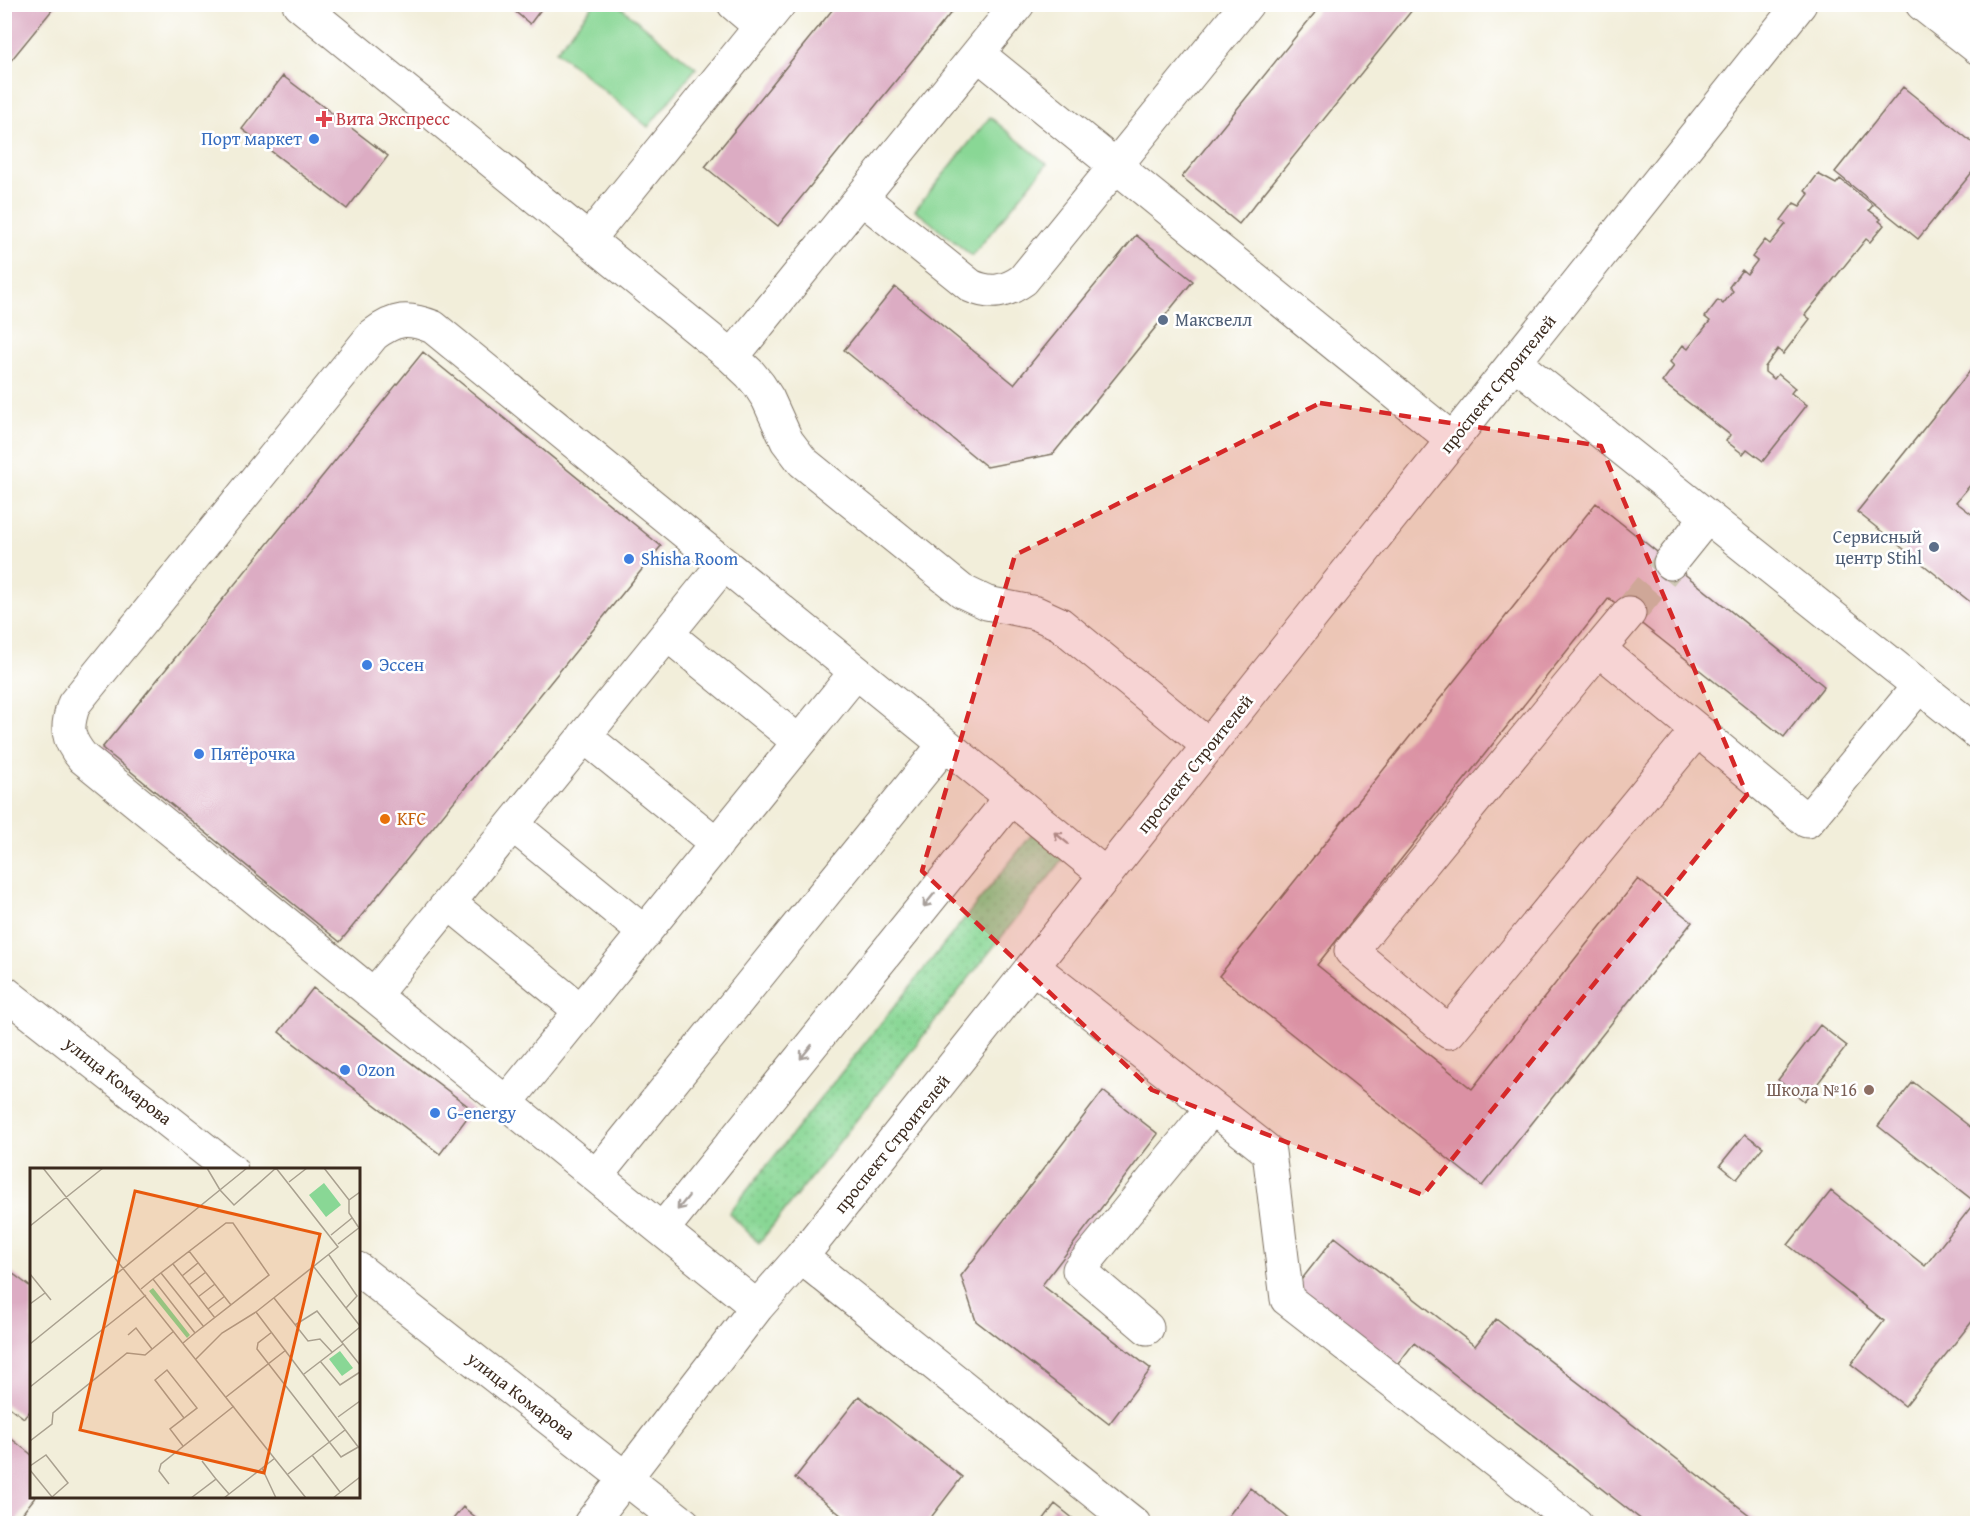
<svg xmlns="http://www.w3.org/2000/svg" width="1982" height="1528" font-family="'Gentium Book Plus',serif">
<defs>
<pattern id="grass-dots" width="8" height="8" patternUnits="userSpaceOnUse" patternTransform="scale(1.5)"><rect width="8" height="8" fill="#89d795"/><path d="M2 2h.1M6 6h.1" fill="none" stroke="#77b980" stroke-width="1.8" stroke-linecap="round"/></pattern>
</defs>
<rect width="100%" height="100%" fill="#fff"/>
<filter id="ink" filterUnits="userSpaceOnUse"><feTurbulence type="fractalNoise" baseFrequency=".0167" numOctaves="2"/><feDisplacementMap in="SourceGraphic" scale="12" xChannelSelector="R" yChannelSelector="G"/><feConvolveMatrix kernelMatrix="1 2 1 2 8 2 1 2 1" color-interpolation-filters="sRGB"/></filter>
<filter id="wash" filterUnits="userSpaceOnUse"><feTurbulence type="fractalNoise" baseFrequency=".008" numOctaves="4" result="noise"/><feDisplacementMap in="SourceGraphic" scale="24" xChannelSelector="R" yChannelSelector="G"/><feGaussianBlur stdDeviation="1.35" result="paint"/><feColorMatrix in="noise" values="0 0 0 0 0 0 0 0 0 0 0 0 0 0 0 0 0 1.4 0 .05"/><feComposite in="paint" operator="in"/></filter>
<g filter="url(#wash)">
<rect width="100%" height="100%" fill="#f2eeda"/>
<path fill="url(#grass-dots)" stroke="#62805a" stroke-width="1.5" d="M1033 833 1064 858 759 1243 729 1213Z"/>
<path fill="#89d795" stroke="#62805a" stroke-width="1.5" d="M594 4 618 5 696 68 648 127 556 51Z
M990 117 1047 164 972 256 915 210Z"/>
<g id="blocks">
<path fill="#dcacc3" d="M4 4H57L4 69Z
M506 4H545L530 24Z
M837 4H958L778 226 705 167Z
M1322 4H1417L1239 224 1182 177Z
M283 76 388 156 347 209 242 129Z
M1903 87 1978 147V165L1918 239 1835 172Z
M1818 174 1836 184 1840 179 1873 205 1869 210 1881 219 1879 221 1884 225 1870 242 1866 239 1805 315 1810 319 1783 354 1778 349 1765 367V372L1774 379 1778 374 1795 388 1791 393 1807 405 1763 461 1747 449 1743 454 1726 441 1730 435 1662 382 1674 366 1670 362 1683 345 1688 349 1710 321 1705 317 1718 300 1723 304 1733 291 1729 287 1742 270 1747 274 1757 261 1752 257 1765 240 1770 244 1786 224 1781 220 1794 203 1800 206 1809 194 1805 191Z
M1136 235 1193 281 1053 454 987 467 844 350 895 287 1014 384Z
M423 352 661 546 340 942 102 748Z
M1978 361V476L1956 502 1978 519V608L1857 512Z
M1596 503 1824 686 1784 737 1609 598 1317 965 1472 1089 1638 879 1692 922 1482 1186 1219 976Z
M313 988 473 1110 440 1154 279 1032Z
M1820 1025 1847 1046 1804 1101 1778 1080Z
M1913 1082 1978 1133V1314L1905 1406 1851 1364 1884 1321 1788 1245 1831 1191 1925 1266 1975 1202 1878 1126Z
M1103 1091 1158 1134 1042 1285 1151 1369 1109 1424 976 1321 961 1276Z
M1745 1134 1763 1147 1737 1179 1720 1165Z
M1335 1237 1475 1346 1496 1319 1761 1524H1647L1414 1343 1395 1368 1294 1289Z
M4 1267 32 1288V1409L24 1418 4 1403Z
M859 1396 962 1477 926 1524H852L795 1478Z
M4 1433 32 1455V1496H36L14 1524H4Z
M1250 1488 1296 1524H1222Z
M1055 1504 1080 1524H1040Z
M463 1507 484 1524H449Z"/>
</g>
</g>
<g filter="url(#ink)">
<use href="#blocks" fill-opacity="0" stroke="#7b6f60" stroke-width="1.5"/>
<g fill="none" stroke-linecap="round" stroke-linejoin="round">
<path stroke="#cdc7b4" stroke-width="33" stroke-dasharray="33 16" stroke-linecap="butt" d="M1629 613 1670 563"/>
<defs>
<path id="minor" d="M299 4 732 357 750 374 759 385 768 399 787 441 803 462 962 591 987 603 1036 613 1060 624 1209 746
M734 4 761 27
M1922 4 1978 48
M1949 25 1978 9
M978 54 1453 440
M862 198 971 286C991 295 1006 292 1023 280L1247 4
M588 240 779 4
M732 357 1018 4
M1515 363 1978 733
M1670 563 1707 517
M667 634 799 742
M1599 649 1629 613
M1697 730 1449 1032 1351 951 1599 649 1807 821 1919 686
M584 736 717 844
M513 825 645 933
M449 903 581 1011
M1033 967 1269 1152 1287 1299 1576 1524
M4 992 231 1170
M374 995 724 564
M506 1103 856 672
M596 1176 945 744
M662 1230 83 758C66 738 66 727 74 704L373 335C395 318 408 317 433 327L1011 798
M801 1257 1134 1524
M358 1269 684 1524
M757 1307 662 1230 1011 798 1106 875
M1147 1328 1079 1270 1212 1108
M590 1524 757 1307 801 1257 1800 4"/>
</defs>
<use href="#minor" stroke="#7b6f60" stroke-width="35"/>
<use href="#minor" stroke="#fff" stroke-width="33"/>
</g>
<defs><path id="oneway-shaft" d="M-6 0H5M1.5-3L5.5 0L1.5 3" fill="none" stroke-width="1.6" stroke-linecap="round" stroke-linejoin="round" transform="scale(1.5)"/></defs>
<g stroke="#a79f9a">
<use href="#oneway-shaft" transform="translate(1061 838) rotate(-141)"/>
<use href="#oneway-shaft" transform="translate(929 900) rotate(129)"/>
<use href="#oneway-shaft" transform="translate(806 1052) rotate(129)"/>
<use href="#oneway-shaft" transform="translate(683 1203) rotate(129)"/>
</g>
</g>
<path fill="#d62828" fill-opacity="0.2" stroke="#d62828" stroke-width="4.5" stroke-dasharray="12 8" stroke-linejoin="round" d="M1320 403 1601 446 1747 795 1423 1195 1152 1090 922 871 1015 555Z"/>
<path fill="#e0444e" stroke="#fff" stroke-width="2" d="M321 110h6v6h6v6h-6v6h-6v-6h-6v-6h6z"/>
<g fill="#3f7fe0" stroke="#fff" stroke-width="2">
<circle cx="314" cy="139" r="6"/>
<circle cx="629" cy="559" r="6"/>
<circle cx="367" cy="665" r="6"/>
<circle cx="199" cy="754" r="6"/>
<circle cx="345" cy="1070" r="6"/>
<circle cx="435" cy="1113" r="6"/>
</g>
<g fill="#5c6f8a" stroke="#fff" stroke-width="2">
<circle cx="1163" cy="320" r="6"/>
<circle cx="1934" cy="547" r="6"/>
</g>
<circle fill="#e8710a" stroke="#fff" stroke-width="2" cx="385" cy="819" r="6"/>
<circle fill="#8d6e63" stroke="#fff" stroke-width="2" cx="1869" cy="1090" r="6"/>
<g text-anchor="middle" stroke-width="5" stroke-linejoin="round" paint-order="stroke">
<g font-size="18" fill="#be3a42" stroke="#fff" text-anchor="start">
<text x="336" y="125">Вита Экспресс</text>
</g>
<g font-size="18" fill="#366cbe" stroke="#fff" text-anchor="start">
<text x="302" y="145" text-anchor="end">Порт маркет</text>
<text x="641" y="565">Shisha Room</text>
<text x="379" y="671">Эссен</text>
<text x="211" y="760">Пятёрочка</text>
<text x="357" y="1076">Ozon</text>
<text x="447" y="1119">G-energy</text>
</g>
<g font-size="18" fill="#4e5e75" stroke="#fff" text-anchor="start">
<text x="1175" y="326">Максвелл</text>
<text x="1922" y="543" text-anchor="end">Сервисный<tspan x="1922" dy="21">центр Stihl</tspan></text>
</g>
<g font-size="18" fill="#3b2a1e" stroke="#fff">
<text transform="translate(1498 384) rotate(-51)" y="6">проспект Строителей</text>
<text transform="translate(1195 764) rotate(-51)" y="6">проспект Строителей</text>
<text transform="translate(118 1081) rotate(38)" y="6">улица Комарова</text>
<text transform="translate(892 1144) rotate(-51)" y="6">проспект Строителей</text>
<text transform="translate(521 1396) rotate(38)" y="6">улица Комарова</text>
</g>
<g font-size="18" fill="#c56008" stroke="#fff" text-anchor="start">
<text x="397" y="825">KFC</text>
</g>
<g font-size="18" fill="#785e54" stroke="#fff" text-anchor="end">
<text x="1857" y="1096">Школа №16</text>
</g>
</g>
<g transform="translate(30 1168)">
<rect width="330" height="330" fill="#f2eeda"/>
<path d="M123 120 160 167 157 170 119 123Z" fill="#89d795"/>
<path d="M294 15 311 37 296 49 279 27ZM310 183 323 200 312 208 299 191Z" fill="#89d795"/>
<path fill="none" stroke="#a9a08f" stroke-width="1.5" d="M13 0 276 330M177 0 190 22 204 37 246 0M294 0 319 32 330 24M259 14 277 0M319 32V45L329 60M0 58 73 0M301 67 322 50M308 76 330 59M159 83 201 137M299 87 327 128 316 140M143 96 185 150M284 99 330 158M131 105 174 159M0 106 21 132M152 108 168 95M123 111 196 55H203L239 107 165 165M159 117 176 104M111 121 123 111 165 165 153 175M168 129 185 116M244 130 278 173 290 171 302 184M0 136 15 125M178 141 195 128M226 144 329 280M265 157 287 143 330 197M242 164 228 175 227 181 311 289 330 278M98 167 106 160 122 181M312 174 330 159M0 176 217 0M166 191 192 165 226 144 308 79 246 0M290 193 310 217 330 204M274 206 313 176M0 219 116 127M196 229 256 182M308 249 330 233M0 273 22 256 23 245 97 185 115 187 144 163M153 278 140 261 167 240 137 202 125 212 154 250M282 287 310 324M0 298 16 287 38 315 22 329 0 302M232 300 246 330M258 306 315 262M186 311 199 326M139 316 129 303 131 296 204 238M161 330 186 311 172 293M194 330 245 290M303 330 330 309"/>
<path fill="#e8590c" fill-opacity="0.15" stroke="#e8590c" stroke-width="3" d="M105 23 290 66 234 305 50 262Z"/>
<rect width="330" height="330" fill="none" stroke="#3b2a1e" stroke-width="3"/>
</g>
<rect width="1982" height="1528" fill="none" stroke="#fff" stroke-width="24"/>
</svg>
